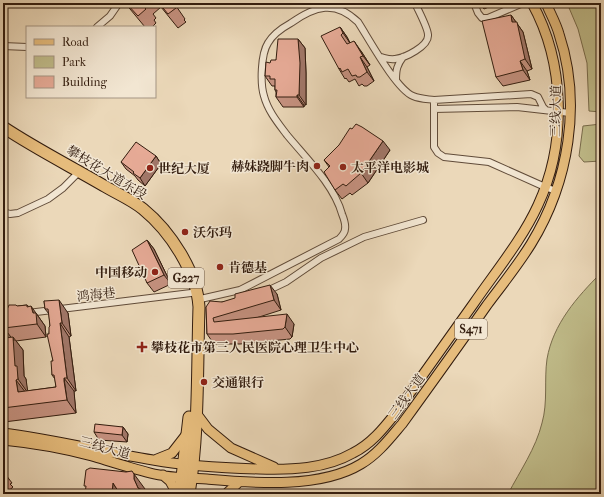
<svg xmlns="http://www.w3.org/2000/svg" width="604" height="497" font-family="'IM FELL French Canon','Noto Serif SC',serif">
<rect width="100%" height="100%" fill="#ebd8b9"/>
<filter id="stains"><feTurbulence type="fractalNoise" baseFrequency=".005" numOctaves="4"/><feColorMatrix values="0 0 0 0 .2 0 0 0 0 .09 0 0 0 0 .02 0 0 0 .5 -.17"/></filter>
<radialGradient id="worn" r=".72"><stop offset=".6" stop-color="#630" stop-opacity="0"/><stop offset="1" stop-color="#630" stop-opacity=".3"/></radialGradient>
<path fill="#c0bc8a" stroke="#796c4c" d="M567 3H601V112L589 111 587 63 578 29Z
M601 124V161L584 162 579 156 583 126Z
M601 273V494H508C520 471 536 448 542 423 548 402 544 380 547 359 553 324 577 297 601 273Z"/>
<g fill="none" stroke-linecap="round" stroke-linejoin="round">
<defs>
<path id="street" d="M474 3 478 13 482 18H488L523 3
M97 27 110 16 119 3
M3 46 27 47
M380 57C385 58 390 60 395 59 405 58 429 46 428 35 428 28 418 10 415 3
M396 80C396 70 397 65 403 57
M434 100V147L438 153 444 157 489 162 545 187 556 191
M434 109 517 107 570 113
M3 212 10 214 18 213 48 199 63 188 76 175
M267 291 286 282 321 258 364 237 423 220
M196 300 240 290 339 239C342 236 345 233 345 229 346 224 344 219 342 214 334 185 306 158 287 135 278 123 268 111 264 96 260 83 261 54 268 43 273 34 282 28 291 23 315 6 335 0 358 22 369 39 396 89 413 96 420 99 427 99 434 100L531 94 538 97 543 107 546 110
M28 313 191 293"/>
<path id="primary" d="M196 413 208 429 231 448 274 467
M3 433C53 439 102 452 153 460 187 466 224 468 259 469 291 470 325 469 353 453 371 444 383 429 395 414 421 377 448 340 474 303 496 271 522 240 538 205 567 143 565 63 532 3
M3 440C33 443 63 448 92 456 112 462 131 468 150 473 169 478 188 478 207 479 254 483 320 489 361 464 378 454 390 438 402 424 431 384 459 345 487 305 502 285 518 265 531 244 569 182 582 103 559 34 556 23 550 13 546 3
M157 459 172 453 186 435
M163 475 170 481 177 494
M226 494 239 482"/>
<path id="highway" d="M3 127C36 149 72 167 106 187 118 194 132 200 143 209 170 231 197 272 199 307 197 369 199 433 189 494
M180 494 189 417"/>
</defs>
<use href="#street" stroke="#604b39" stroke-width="8"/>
<use href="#primary" stroke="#321c0e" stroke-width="11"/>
<use href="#highway" stroke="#321c0e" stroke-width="13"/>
<use href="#street" stroke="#f2e6d2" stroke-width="6"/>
<use href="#primary" stroke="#e6bc7c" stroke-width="9"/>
<use href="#highway" stroke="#e6bc7c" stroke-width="11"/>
</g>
<path fill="#c69281" stroke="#321c0e" d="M125 3H174L185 19 184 20 186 22 178 28 161 7 153 14 156 18 154 20 156 23 152 27H145Z
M479 3H499L498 5 491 6 484 9Z
M511 15 523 32 532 69 527 71 530 80 503 86 496 77Z
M340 27 347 37 350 43 361 51 370 65 367 67 374 81 367 86H364L362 84 359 86 355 79 349 82 346 78 345 79 339 69Z
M298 39 305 48 306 73V105H304V107H283L276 97V92L275 90V86H272L265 76 270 63 276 60Z
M390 150 368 183 352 195 350 193 342 199 335 190 329 167 324 160Z
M156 156 161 164 145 186 138 180 135 176 126 169 121 162Z
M147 240 154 249 171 284 154 292 147 283Z
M277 294 281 310 256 318 294 324 292 337 290 339 240 344H214L207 334 206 307 222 302Z
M44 301 68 313 71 336 69 337 76 391H74V394L76 413 4 422 3 420V394L6 393 3 309 6 312 18 306 27 305 36 313 45 326 46 337 16 341 23 350 24 376 26 379 27 391 56 387 55 379 52 375 53 361 49 334 50 326 49 314 45 309Z
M123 427 128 434 127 442 99 440 94 432Z
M3 471 12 483 10 484 13 487 6 493 3 489Z"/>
<path fill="#a17769" stroke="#321c0e" d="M511 15 523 32 532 69 525 59 512 22Z
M340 27 347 37 350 43 343 33Z
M298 39 305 48 306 73V105L299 95Z
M354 41 361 51 370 65 363 56Z
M360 57 367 67 374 81 367 72Z
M520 61 527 71 530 80 523 70Z
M297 95 304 105V107L297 97Z
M383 141 390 150 368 183 361 173Z
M156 156 161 164 145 186 140 178Z
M147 240 154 249 171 284 164 275Z
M270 285 277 294 281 310 274 300Z
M59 300 68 313 71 336 62 323Z
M31 306 45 326 46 337 37 324Z
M287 314 294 324 292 337 285 327Z
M60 323 69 337 76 391 67 378Z
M4 328 14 341 13 337 23 350 24 376 26 379 28 393 18 379 15 366 5 338Z
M64 378 74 391 76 413 67 400Z
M16 380 26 393 18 392Z
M123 427 128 434 127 442 122 435Z
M134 474 145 489V494L138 488 134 479Z
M113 483 120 494H112Z"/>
<path fill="#e6aa96" stroke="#321c0e" d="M126 3H146L147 4 144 7 146 9 138 16Z
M159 3H174L175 4 174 5 176 8 168 14Z
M511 15 512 22H517L525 59 520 61 523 70 496 77 482 21Z
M340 27 343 33 341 35 347 44 354 41 363 56 360 57 367 72 360 77H357L356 75 352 76 348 69 342 72 340 68 339 69 321 36Z
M278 39H298L300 63 299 95H297V97H276L277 90H275V79H270V76H265L266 62 270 63 271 60H276Z
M356 124 362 127 383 141 361 173 346 186 343 184 335 190 324 172 330 166 324 160 339 145 350 128 352 129Z
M136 142 156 156 140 178 133 173 134 172 121 162Z
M147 240 164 275 147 283 132 250Z
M270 285 274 300 213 318 214 322 287 314 285 327 283 329 233 334H207L206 307 210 301 222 302 235 298V294Z
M59 300 62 323H60L67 378H64V381L67 400 3 408V394L6 393 3 367V309L6 312 9 305H16L17 306 27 305V307L31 306 33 313H36L37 324 4 328 5 338 13 337 15 366H17L18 379 16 380 18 392 56 387 54 375H52L51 361H53L47 334H49V327L50 326 48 309H45L44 301Z
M95 424 123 427 122 435 94 432Z
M90 468 126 472 132 471 134 474V479L138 488 146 492V494H120L113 483 112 494H85L86 486H84L86 470Z
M3 471 6 475 5 476 8 480 3 483Z"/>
<g fill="#8f2418" stroke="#f2e6d2" stroke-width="1.5">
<circle cx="317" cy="166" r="4"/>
<circle cx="343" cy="167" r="4"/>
<circle cx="150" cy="168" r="4"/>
<circle cx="185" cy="232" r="4"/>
<circle cx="220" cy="267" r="4"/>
<circle cx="155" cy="272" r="4"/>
<path d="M140 341h4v4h4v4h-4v4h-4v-4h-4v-4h4z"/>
<circle cx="204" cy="382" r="4"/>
</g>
<g text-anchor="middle" stroke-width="3" stroke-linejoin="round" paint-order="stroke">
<g fill="#f2e6d2" stroke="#6c5949" stroke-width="1">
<rect x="168" y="268" width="36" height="20" rx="3"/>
<rect x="455" y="319" width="32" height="20" rx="3"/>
</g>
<g font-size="12" font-weight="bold" fill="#321c0e">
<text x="186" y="282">G227</text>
<text x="471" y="333">S471</text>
</g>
<g font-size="13" fill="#321c0e" stroke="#f2e6d2">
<text transform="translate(555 111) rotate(-89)" y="5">三线大道</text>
<text transform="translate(107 172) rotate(31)" y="5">攀枝花大道东段</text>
<text transform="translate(96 294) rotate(-7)" y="5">鸿海巷</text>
<text transform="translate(406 396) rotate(-54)" y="5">三线大道</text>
<text transform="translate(105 447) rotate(15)" y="5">三线大道</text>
</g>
<g font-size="13" font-weight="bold" fill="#321c0e" stroke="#f2e6d2" text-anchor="start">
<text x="309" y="171" text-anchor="end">赫妹跷脚牛肉</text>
<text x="351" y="172">太平洋电影城</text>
<text x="158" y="173">世纪大厦</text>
<text x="193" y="237">沃尔玛</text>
<text x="228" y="272">肯德基</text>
<text x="147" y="277" text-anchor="end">中国移动</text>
<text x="151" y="352">攀枝花市第三人民医院心理卫生中心</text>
<text x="212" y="387">交通银行</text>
</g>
</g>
<rect width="604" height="497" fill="none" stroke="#ebd8b9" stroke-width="16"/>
<rect x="4" y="4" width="596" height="489" fill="none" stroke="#321c0e" stroke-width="2"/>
<rect x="8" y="8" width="588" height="481" fill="none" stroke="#321c0e"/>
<rect x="26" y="26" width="130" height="72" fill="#f2e6d2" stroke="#a59584"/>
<rect x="34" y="39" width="20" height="6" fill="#e6bc7c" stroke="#a59584"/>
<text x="62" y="46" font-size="12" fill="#321c0e">Road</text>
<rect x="34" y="56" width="20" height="12" fill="#c0bc8a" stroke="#a59584"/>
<text x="62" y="66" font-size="12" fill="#321c0e">Park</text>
<rect x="34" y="76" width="20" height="12" fill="#e6aa96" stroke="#a59584"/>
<text x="62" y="86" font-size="12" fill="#321c0e">Building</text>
<rect width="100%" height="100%" filter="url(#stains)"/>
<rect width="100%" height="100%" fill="url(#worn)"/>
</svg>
